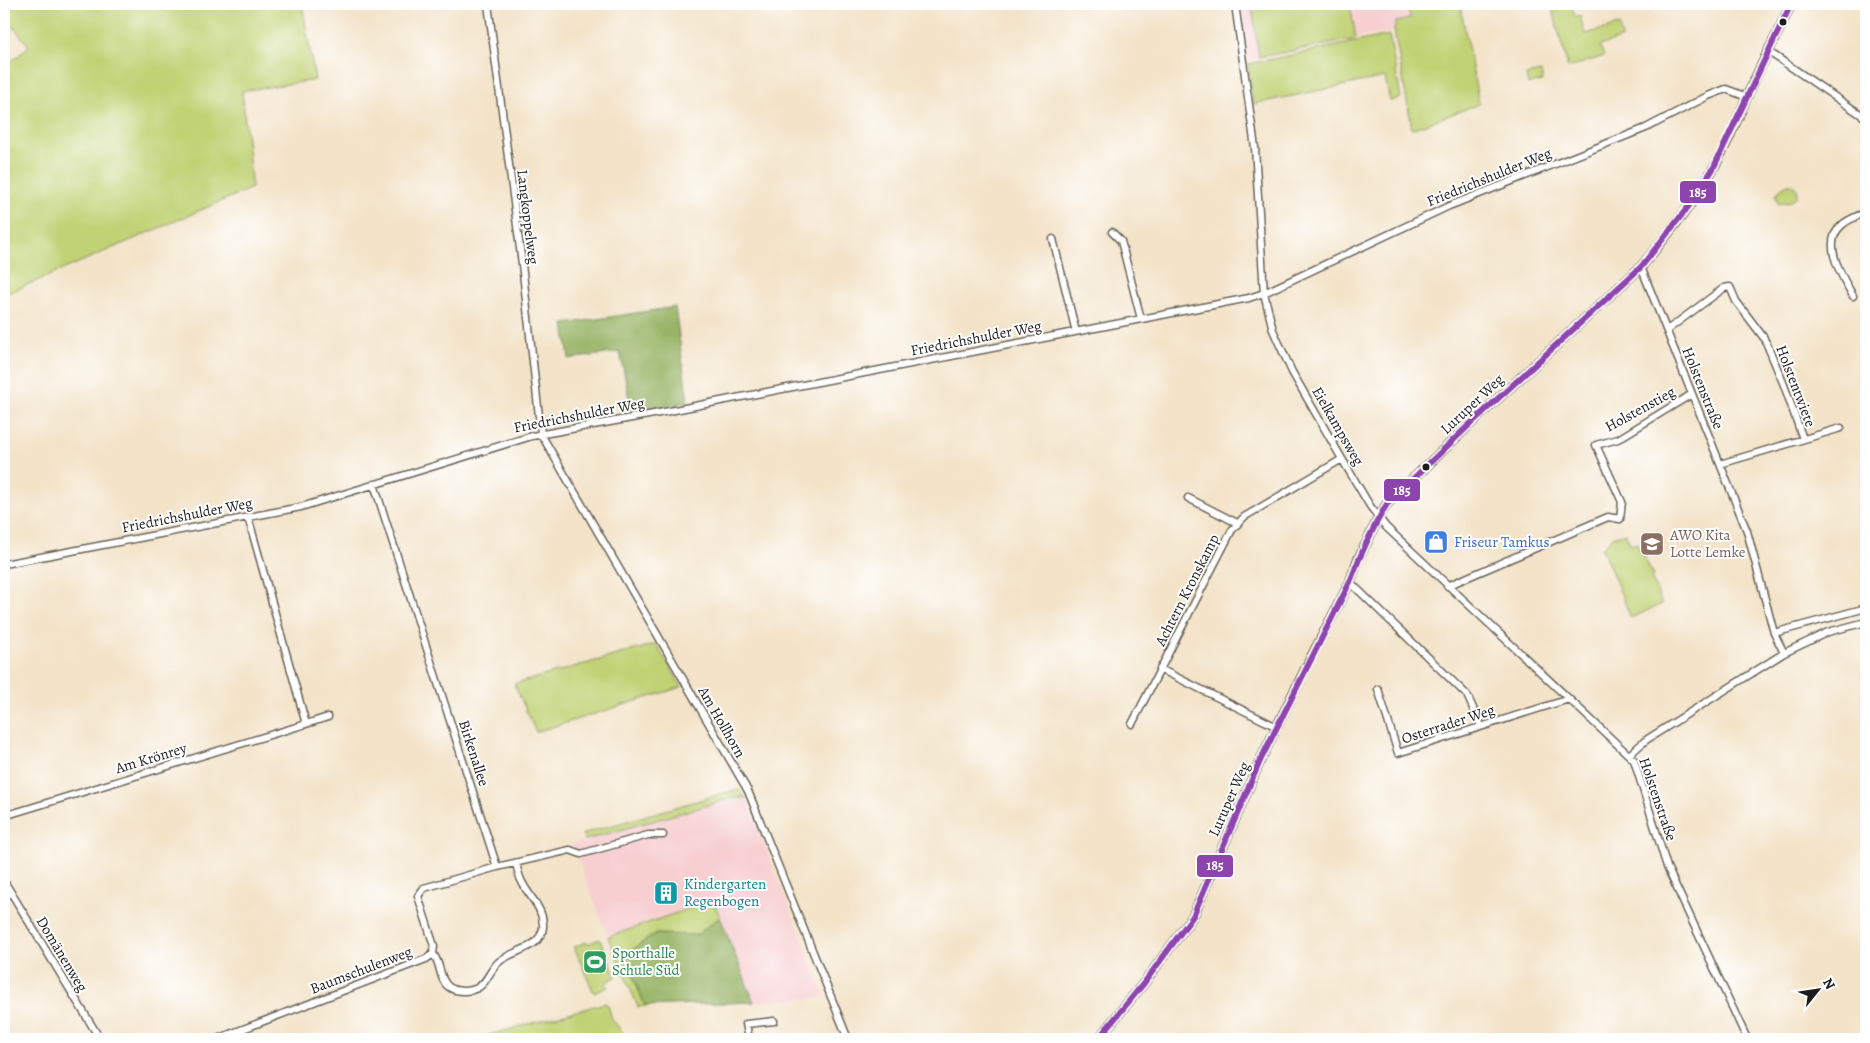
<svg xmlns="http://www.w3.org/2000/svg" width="1870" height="1043" font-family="Alegreya,serif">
<rect width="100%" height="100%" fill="#fff"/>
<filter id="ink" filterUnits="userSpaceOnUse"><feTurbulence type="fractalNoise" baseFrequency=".02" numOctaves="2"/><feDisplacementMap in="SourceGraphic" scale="10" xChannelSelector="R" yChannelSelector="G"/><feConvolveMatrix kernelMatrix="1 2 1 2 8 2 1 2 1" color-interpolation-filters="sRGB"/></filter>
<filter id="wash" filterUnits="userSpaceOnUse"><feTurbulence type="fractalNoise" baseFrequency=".0096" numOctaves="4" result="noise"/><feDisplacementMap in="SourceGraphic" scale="20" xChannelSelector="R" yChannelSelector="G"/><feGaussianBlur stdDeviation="1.12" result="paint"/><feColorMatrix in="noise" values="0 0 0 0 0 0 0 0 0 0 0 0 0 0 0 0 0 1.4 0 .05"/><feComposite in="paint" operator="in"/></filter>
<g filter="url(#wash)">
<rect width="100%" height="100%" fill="#f3e3c8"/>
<path fill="#f7cfd1" d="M1240 4H1460L1479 104 1412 129 1394 30 1247 60Z
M733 798H746L825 997 754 1002 713 901 608 937 572 844Z"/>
<path fill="#c1d274" stroke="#6e7748" d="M4 4H302L315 80 242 91 252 188 4 295V68L29 46 4 15Z
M1265 4H1350L1356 39 1259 57 1252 6Z
M1407 4H1460L1479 104 1412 129 1394 30 1396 22 1410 19Z
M1551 4H1571L1575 17 1580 16 1585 34 1619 25 1622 38 1600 46 1604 56 1568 68Z
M1600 4H1641L1615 11 1614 7 1602 10Z
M1389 35 1401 98 1390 101 1385 77 1253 104 1248 64Z
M1541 72 1543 81 1528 84 1526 75Z
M1788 184H1792L1797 189V196L1790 202 1778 204 1776 195 1782 187Z
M1625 533 1631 545 1637 543 1641 552H1642L1653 576 1651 577 1662 604 1631 618 1602 548 1613 537Z
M656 644 682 687 536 732 514 684Z
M738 789 746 798H733L585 840 582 834Z
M713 900 720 917 697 935 655 934 625 955 645 1006 638 1007 608 937Z
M600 939 616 977 606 982 608 987 594 993 574 947 586 942 587 944Z
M605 1003 608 1005 612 1019 628 1039H474Z"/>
<path fill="#98b466" stroke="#5a6841" d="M675 307 688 402 632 414 620 352 569 359 564 324Z
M720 917 754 1002 645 1006 624 955 655 934 697 935Z"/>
</g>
<g filter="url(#ink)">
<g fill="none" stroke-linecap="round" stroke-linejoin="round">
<defs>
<path id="street" d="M488 4 522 264 541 434 748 791 848 1039
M1235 4 1255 148 1264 293 1273 330 1292 372 1342 459 1370 506 1386 527 1634 760 1667 867 1747 1039
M1769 52 1866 118
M1112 232 1121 241 1141 319
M1053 239 1076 332
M1641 267 1747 531 1774 633 1784 653
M1853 296C1843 278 1820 243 1842 225 1848 219 1859 216 1866 212
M1667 330 1724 288 1730 287 1736 301 1764 338
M1766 342 1784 385 1803 439
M1720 464 1841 428
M374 484 497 867 570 850 581 854 648 835H663
M1188 498 1237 523
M4 564 301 507 532 436 654 414 1249 298 1264 293 1449 206 1646 128 1708 96 1726 89 1747 97
M1350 582 1467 695 1481 726
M1447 586 1608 517 1620 519 1622 502 1596 445 1618 439 1692 394
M1774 633 1866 608
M1160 669 1277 727
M1378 689 1398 753 1569 699
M306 724 328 717
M1132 724 1232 530 1244 517 1342 459
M1629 755 1646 740 1784 653 1828 632 1866 622
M4 816 306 724 248 517
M4 881 100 1039
M433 954C441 962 439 981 449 987 456 992 468 992 475 989 487 985 490 968 500 961 513 950 541 949 543 927 544 908 529 897 522 882 519 877 518 870 516 864
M217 1039 426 959 433 954 434 946 418 896 424 888 497 867
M749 1039 746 1024 774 1021"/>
<path id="secondary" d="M1098 1039 1144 983 1193 916 1260 761 1310 660 1350 582 1358 560 1379 517 1387 504 1467 427 1641 267C1666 236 1693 204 1713 169 1726 146 1736 121 1747 97 1761 65 1777 35 1791 4"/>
</defs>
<use href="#street" stroke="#676258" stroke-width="9"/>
<use href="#secondary" stroke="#676258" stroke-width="11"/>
<use href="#street" stroke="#fff" stroke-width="6"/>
<use href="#secondary" stroke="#fae7c3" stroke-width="9"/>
<defs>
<path id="bus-1" d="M1098 1039 1144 983 1193 916 1260 761 1350 582C1360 555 1372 529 1387 504L1467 427 1641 267 1688 207 1713 169 1791 4"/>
</defs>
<use href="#bus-1" stroke="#fff" stroke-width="10"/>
<use href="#bus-1" stroke="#8e44ad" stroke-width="6"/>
</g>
</g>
<defs>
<symbol id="shop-square" viewBox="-11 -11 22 22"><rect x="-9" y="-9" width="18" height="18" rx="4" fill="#3f7fe0" stroke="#fff"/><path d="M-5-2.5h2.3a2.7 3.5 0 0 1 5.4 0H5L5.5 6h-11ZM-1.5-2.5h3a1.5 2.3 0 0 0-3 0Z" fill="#fff"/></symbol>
<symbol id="school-square" viewBox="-11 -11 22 22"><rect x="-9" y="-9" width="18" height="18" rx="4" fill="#8d6e63" stroke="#fff"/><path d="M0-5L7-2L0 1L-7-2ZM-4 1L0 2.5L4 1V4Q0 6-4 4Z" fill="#fff"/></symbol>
<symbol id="building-square" viewBox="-11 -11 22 22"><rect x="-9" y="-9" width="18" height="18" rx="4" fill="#0f9aa8" stroke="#fff"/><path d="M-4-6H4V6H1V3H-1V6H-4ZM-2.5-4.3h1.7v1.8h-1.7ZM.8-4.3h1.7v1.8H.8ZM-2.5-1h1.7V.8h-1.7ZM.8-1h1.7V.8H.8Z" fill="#fff"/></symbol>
<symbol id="stadium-square" viewBox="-11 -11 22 22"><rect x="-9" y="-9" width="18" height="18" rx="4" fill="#2e9e5b" stroke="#fff"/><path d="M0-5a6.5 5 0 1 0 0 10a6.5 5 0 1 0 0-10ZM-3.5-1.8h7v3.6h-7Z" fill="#fff"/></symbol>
</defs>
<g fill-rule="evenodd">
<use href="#shop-square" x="1422" y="528" width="28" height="28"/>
<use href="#school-square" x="1638" y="530" width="28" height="28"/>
<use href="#building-square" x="652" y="879" width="28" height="28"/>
<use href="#stadium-square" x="581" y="948" width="28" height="28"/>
</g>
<g fill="#1c1c1c" stroke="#fff" stroke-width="2">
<circle cx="1783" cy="22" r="4.5"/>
<circle cx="1426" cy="467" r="4.5"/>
</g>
<g text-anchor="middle" stroke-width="4" stroke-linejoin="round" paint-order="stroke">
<g font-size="15" fill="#1c1c1c" stroke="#fff">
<text transform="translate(1489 177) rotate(-22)" y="5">Friedrichshulder Weg</text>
<text transform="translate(528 217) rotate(83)" y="5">Langkoppelweg</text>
<text transform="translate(976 338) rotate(-11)" y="5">Friedrichshulder Weg</text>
<text transform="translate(1796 386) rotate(69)" y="5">Holstentwiete</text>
<text transform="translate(1703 388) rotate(68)" y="5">Holstenstraße</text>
<text transform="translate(1472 404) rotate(-43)" y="5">Luruper Weg</text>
<text transform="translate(1640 409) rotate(-29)" y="5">Holstenstieg</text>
<text transform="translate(579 415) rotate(-11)" y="5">Friedrichshulder Weg</text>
<text transform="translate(1338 426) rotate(60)" y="5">Eielkampsweg</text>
<text transform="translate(187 515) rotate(-11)" y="5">Friedrichshulder Weg</text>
<text transform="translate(1187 590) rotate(-63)" y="5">Achtern Kronskamp</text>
<text transform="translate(722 722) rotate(60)" y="5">Am Hollhorn</text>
<text transform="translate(1448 724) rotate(-18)" y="5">Osterrader Weg</text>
<text transform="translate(474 753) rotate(72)" y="5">Birkenallee</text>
<text transform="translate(151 758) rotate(-17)" y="5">Am Krönrey</text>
<text transform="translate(1229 799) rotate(-66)" y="5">Luruper Weg</text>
<text transform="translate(1658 799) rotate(71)" y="5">Holstenstraße</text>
<text transform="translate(62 954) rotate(59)" y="5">Domänenweg</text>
<text transform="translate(361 970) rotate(-21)" y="5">Baumschulenweg</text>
</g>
<g font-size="15" fill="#785e54" stroke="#fff" text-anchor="start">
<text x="1670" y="540">AWO Kita<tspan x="1670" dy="17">Lotte Lemke</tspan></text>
</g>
<g font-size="15" fill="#366cbe" stroke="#fff" text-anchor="start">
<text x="1454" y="547">Friseur Tamkus</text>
</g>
<g font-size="15" fill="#0d838f" stroke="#fff" text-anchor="start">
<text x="684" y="889">Kindergarten<tspan x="684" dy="17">Regenbogen</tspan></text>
</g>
<g font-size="15" fill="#27864d" stroke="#fff" text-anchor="start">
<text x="612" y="958">Sporthalle<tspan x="612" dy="17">Schule Süd</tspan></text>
</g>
</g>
<g stroke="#fff" stroke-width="2">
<rect x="1679" y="180" width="38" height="24" rx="5" fill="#8e44ad"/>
<rect x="1383" y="478" width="38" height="24" rx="5" fill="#8e44ad"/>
<rect x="1196" y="854" width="38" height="24" rx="5" fill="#8e44ad"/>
</g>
<g font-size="14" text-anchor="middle" font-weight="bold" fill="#fff">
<text x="1698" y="197">185</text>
<text x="1402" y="495">185</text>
<text x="1215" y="870">185</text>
</g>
<rect width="1870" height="1043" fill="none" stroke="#fff" stroke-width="20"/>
<g transform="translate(1818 990) rotate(60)" stroke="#ffffff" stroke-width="4" paint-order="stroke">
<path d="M0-4L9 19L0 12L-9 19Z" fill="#1c1c1c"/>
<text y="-8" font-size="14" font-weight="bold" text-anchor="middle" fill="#1c1c1c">N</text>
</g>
</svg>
